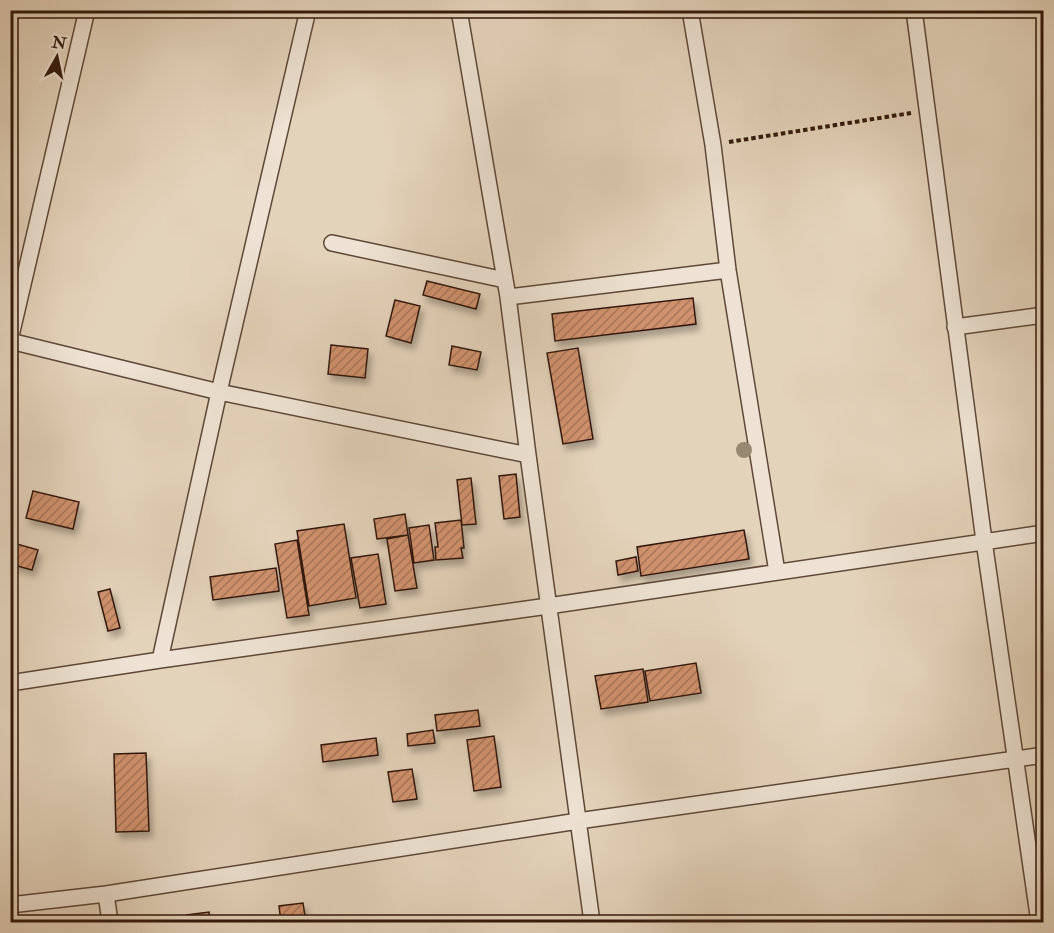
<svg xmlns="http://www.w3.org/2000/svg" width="1054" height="933" font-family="'IM FELL Double Pica',serif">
<defs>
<pattern id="building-hatch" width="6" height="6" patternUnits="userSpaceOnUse" patternTransform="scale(1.5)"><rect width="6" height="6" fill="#d0926e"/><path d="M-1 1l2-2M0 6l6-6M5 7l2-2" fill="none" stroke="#a97659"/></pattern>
<filter id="shadow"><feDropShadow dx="3.5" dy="6" stdDeviation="3" flood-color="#0004"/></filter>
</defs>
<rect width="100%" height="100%" fill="#e4d3bb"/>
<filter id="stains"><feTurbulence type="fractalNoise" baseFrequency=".00333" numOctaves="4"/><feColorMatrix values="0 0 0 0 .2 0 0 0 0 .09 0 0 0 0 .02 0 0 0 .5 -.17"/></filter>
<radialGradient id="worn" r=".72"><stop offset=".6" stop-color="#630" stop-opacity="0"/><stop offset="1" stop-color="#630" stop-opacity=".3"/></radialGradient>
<path fill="url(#building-hatch)" stroke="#33190d" stroke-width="1.5" filter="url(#shadow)" d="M427 281 480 294 476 309 423 295Z
M693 298 696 324 555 341 552 314Z
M395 300 420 306 411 343 386 336Z
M331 345 368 349 365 378 328 374Z
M452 346 481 352 477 370 449 365Z
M578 348 593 439 563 444 547 353Z
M516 474 520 517 504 519 499 476Z
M471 478 476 524 462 525 457 480Z
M33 491 79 502 73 529 26 518Z
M405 514 408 535 377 539 374 519Z
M461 520 464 548H461L463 558 436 560 435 547H438L435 523Z
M344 524 356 598 309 606 297 531Z
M429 525 434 560 414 563 409 528Z
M744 530 749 559 641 576 637 547Z
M408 535 417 588 395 591 387 539Z
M297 540 309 615 287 618 275 544Z
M10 542 38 550 32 570 10 564Z
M378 554 386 604 360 608 351 558Z
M636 557 638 571 618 575 616 561Z
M276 568 279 591 213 600 210 577Z
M110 589 120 628 108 631 98 592Z
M696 663 701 693 650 701 645 671Z
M643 669 648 702 601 709 595 676Z
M478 710 480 726 437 731 435 715Z
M433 730 435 743 408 746 407 734Z
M494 736 501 787 474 791 467 740Z
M376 738 378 755 323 762 321 745Z
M146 753 149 831 116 832 114 754Z
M412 769 417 799 393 802 388 772Z
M303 903 306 922H281L279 906Z
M209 912 210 922H188L187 915Z
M272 916 273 922H245V920Z"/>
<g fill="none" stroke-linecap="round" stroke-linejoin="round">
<defs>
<path id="minor" d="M459 10 508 297 528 455 592 922
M690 10 713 145 728 270 777 572
M914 10 984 541 1039 922
M332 243 505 280
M508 297 728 270
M955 327 1044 315
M10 340 87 10
M10 341 219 392 528 455
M160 660 219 392 308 10
M10 683 160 660 548 606 1044 533
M106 894 110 922
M10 905 106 894 578 821 1044 755"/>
</defs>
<use href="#minor" stroke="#5f4838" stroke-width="18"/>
<path stroke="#33190d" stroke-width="4" stroke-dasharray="4.5 3" stroke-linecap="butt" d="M729 142 911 113"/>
<use href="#minor" stroke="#ede2d3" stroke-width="15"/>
</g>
<circle fill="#978871" cx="744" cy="450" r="8"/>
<rect width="1054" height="933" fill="none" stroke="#e4d3bb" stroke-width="36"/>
<rect x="12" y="12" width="1030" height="909" fill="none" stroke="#33190d" stroke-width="3"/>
<rect x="18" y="18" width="1018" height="897" fill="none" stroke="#33190d" stroke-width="1.5"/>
<g transform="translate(57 57) rotate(9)" stroke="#ede2d3" stroke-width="4.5" paint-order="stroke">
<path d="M0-4.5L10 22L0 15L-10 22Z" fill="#33190d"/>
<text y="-9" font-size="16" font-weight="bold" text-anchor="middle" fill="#33190d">N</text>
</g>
<rect width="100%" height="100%" filter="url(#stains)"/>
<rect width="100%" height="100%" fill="url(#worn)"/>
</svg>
